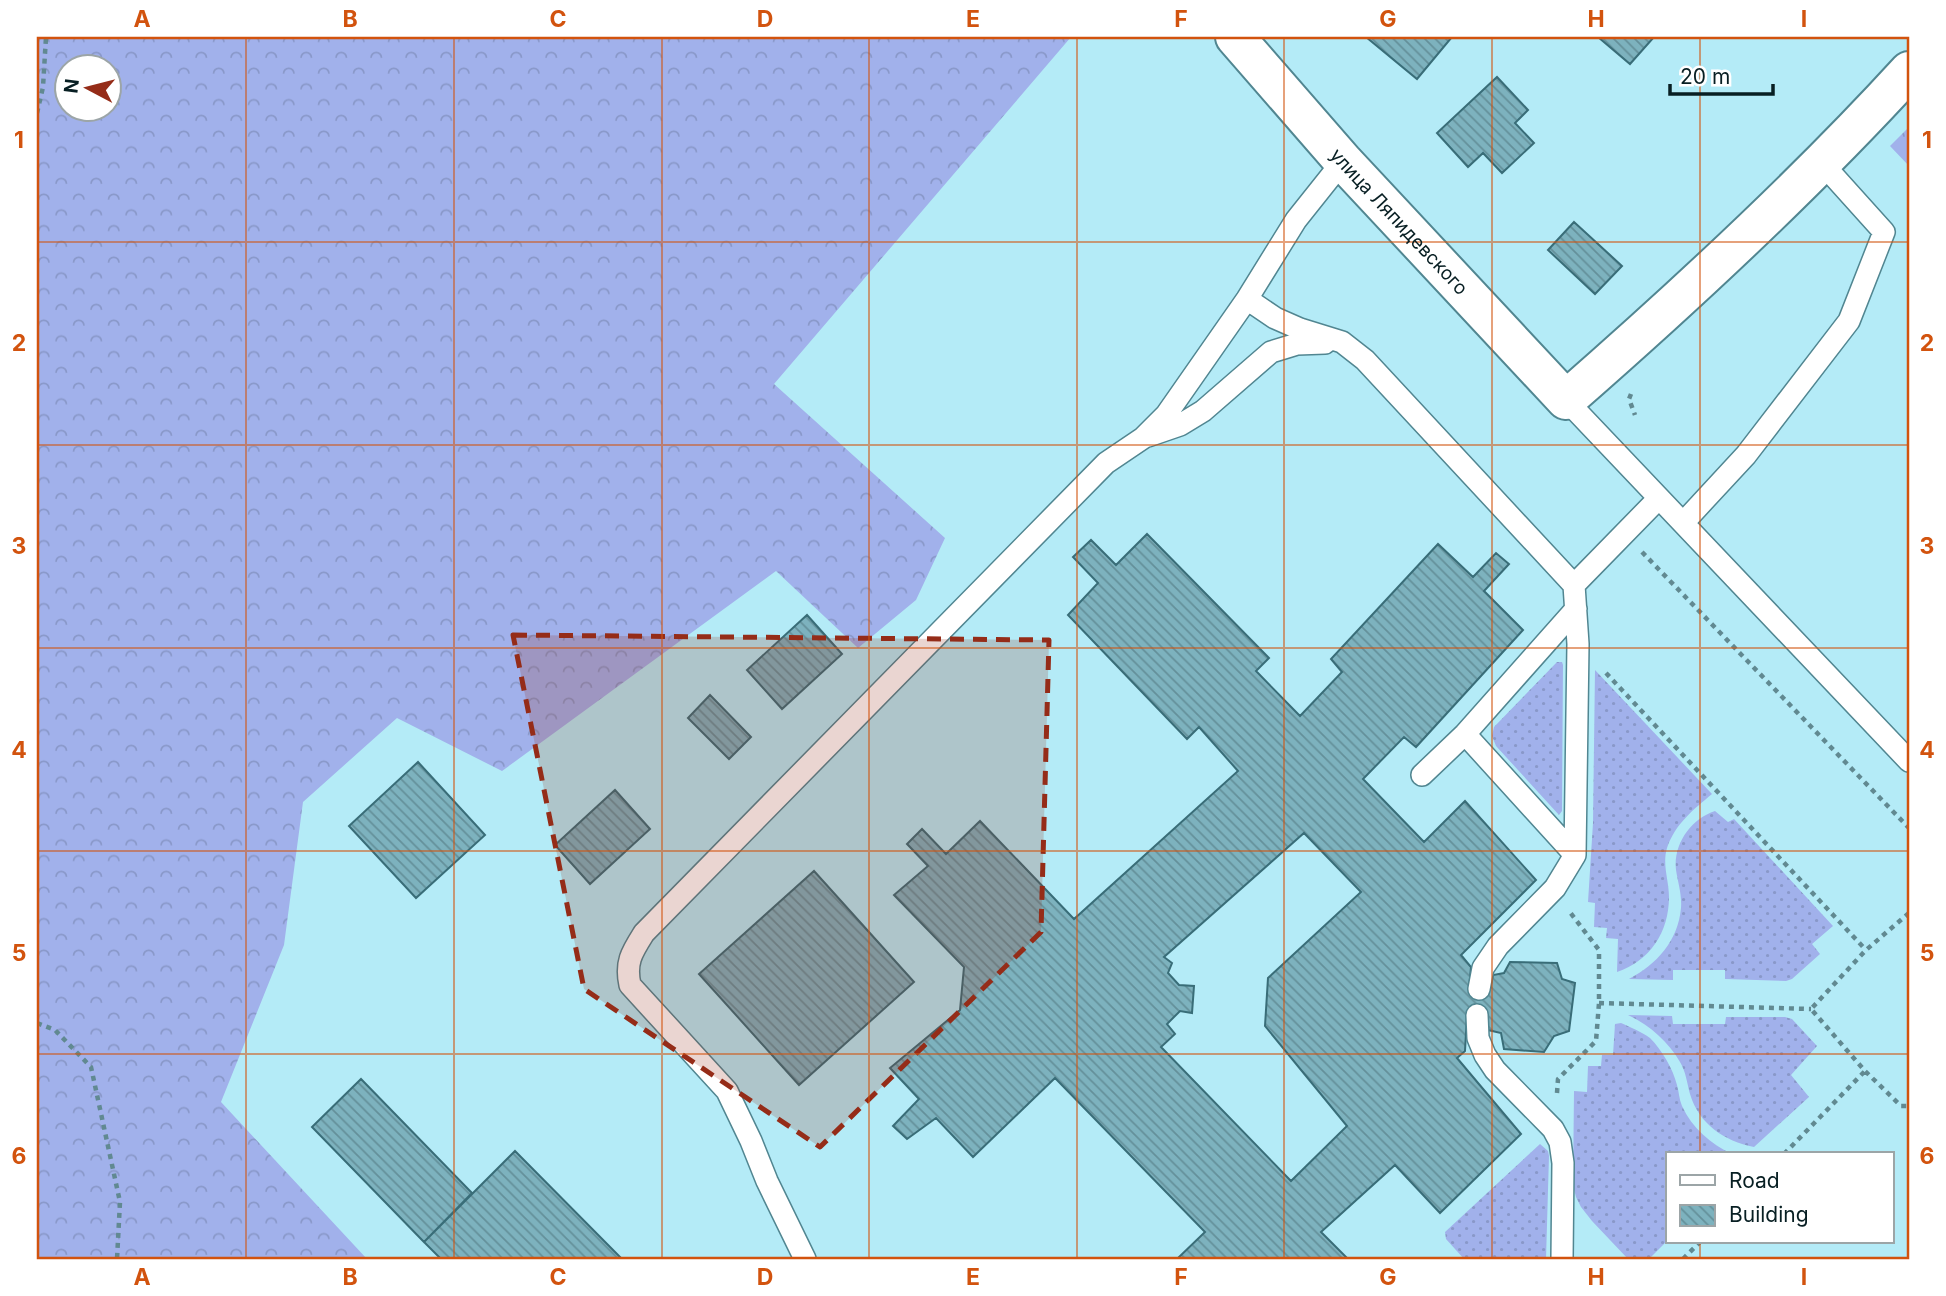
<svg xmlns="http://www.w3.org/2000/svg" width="1946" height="1296" font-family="Inter,sans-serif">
<defs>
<pattern id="grass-dots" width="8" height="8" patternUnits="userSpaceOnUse" patternTransform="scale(1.75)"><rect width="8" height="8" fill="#a1b1eb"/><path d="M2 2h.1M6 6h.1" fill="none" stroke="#8998c9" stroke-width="1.8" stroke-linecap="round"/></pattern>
<pattern id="forest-crowns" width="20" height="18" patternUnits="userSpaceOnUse" patternTransform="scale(1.75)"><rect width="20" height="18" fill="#a1b1eb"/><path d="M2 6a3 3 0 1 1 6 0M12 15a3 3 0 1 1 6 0" fill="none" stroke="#8998c9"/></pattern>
<pattern id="building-back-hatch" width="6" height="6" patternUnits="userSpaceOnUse" patternTransform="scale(1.75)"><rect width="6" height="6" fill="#7db2be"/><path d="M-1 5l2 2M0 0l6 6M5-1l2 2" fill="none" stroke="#64909a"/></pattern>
</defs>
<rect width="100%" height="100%" fill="#b4ebf7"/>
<path fill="url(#grass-dots)" d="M1557 662H1562L1563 665 1562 811 1559 815 1496 746 1492 736 1494 727Z
M1595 670 1712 794C1694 809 1675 824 1667 848 1662 865 1669 880 1669 897 1669 932 1650 961 1617 972L1618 939 1606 938 1607 928 1594 927 1595 903 1588 902 1593 823Z
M1715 811 1728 822 1734 819 1833 926 1812 944 1820 954 1792 979 1786 981 1725 979V970H1673V980L1629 979C1657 964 1678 941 1681 908 1682 894 1678 883 1676 870 1673 844 1691 819 1715 811Z
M1628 1015 1672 1016 1673 1024H1725L1726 1017H1785L1792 1019 1817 1046 1791 1075 1809 1097 1754 1147C1724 1141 1699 1124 1690 1094 1687 1083 1686 1072 1680 1062 1668 1041 1649 1025 1628 1015Z
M1621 1023C1630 1027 1642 1032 1650 1038 1662 1050 1673 1069 1677 1085 1679 1092 1679 1099 1682 1106 1692 1128 1711 1144 1732 1154H1668V1240L1649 1259H1628L1592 1221 1581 1207 1576 1197 1573 1185 1574 1091 1587 1092 1588 1066H1601L1602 1055H1613L1615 1024Z
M1540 1144 1548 1151 1549 1156 1546 1259H1464L1446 1239 1445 1232Z"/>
<path fill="url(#forest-crowns)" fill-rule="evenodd" d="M37 37H1071L774 384 945 538 916 600 858 648 776 571 502 771 397 718 303 802 284 945 221 1102 367 1259H37ZM66 66H108V108H66Z
M1909 127V166L1890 146Z"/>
<path fill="url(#building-back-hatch)" stroke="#396d78" stroke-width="2" fill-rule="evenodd" d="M1366 37H1452L1417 79Z
M1598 37H1654L1630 64Z
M1497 77 1528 110 1515 123 1534 143 1502 173 1483 153 1468 167 1437 133Z
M1574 222 1622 266 1595 294 1548 250Z
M1147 534 1269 658 1256 671 1300 716 1342 672 1331 659 1438 544 1473 577 1496 553 1509 564 1484 591 1523 630 1416 747 1404 737 1363 779 1424 842 1465 801 1536 880 1461 955 1471 967 1469 990 1490 989 1493 975 1504 973 1510 962 1557 963 1562 979 1575 983 1569 1031 1554 1036 1544 1052 1504 1049 1501 1033 1488 1030 1467 1015 1465 1051 1457 1058 1521 1134 1440 1213 1395 1165 1321 1232 1348 1259H1177L1205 1232 1055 1078 973 1157 936 1118 907 1139 893 1126 919 1099 890 1068 960 1010 964 967 894 895 928 866 907 844 922 829 946 854 980 821 1074 919 1238 771 1199 727 1187 739 1068 615 1098 583 1073 557 1091 540 1116 565ZM1304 833 1361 892 1268 978 1265 1026 1347 1126 1291 1181 1161 1047 1175 1034 1167 1024 1180 1011 1192 1013 1194 986 1179 985 1168 973 1172 963 1164 957Z
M807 615 842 654 782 709 747 670Z
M710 695 751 737 729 759 688 718Z
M418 762 485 835 416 898 349 826Z
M615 790 650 829 590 884 555 845Z
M814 871 914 982 799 1085 699 974Z
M361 1079 472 1193 424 1242 312 1127Z
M515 1151 622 1259H441L424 1242Z"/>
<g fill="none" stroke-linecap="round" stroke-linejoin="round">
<defs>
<path id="service" d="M1247 299 1275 318 1300 329 1342 342 1365 360 1574 585 1578 644 1575 855 1555 888 1498 946 1483 968 1479 989
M1566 400 1909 761
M1148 436 1180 425 1203 411 1271 352 1297 344 1325 343
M1683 523 1746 455 1849 321 1884 232 1821 162
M1574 585 1659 498
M1465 734 1575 855
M1422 775 1465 734 1576 609
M1477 1015 1478 1038 1485 1055 1495 1070 1553 1129 1560 1142 1563 1163 1562 1259
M805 1259 767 1181 751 1141 727 1091 630 985C625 962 632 952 644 933L1106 463 1143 438 1166 415 1247 299 1296 220 1343 161"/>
<g id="minor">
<path id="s1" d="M1235 37 1343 161 1566 400C1685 296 1803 187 1909 71"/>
</g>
</defs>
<use href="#service" stroke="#518691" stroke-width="24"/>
<use href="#minor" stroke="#518691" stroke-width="42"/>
<path stroke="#618991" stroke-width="4.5" stroke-dasharray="5 5" stroke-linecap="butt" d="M37 113 43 87 46 37
M1631 394 1629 399 1635 415
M1642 552 1909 828
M1606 673 1866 950
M1909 913 1866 950 1811 1009 1865 1071 1901 1106H1909
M1599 1003 1811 1009
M37 1023 55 1030 91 1067 120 1202 117 1259
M1557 1093 1558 1079 1596 1041 1599 1003V950L1569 911
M1784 1154 1865 1071
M1683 1259 1700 1242"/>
<use href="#service" stroke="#fff" stroke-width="21"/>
<use href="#minor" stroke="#fff" stroke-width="38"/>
</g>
<path fill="#952c18" fill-opacity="0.2" stroke="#952c18" stroke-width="5" stroke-dasharray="14 9" stroke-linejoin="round" d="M513 635 1049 640 1041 932 820 1147 584 989Z"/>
<path fill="none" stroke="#d2530e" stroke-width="2" stroke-opacity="0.55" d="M246 37V1259M454 37V1259M662 37V1259M869 37V1259M1077 37V1259M1284 37V1259M1492 37V1259M1700 37V1154M37 242H1909M37 445H1909M37 648H1909M37 851H1909M37 1054H1909M1700 1242V1259"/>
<g text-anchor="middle" stroke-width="7" stroke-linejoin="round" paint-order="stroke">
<g font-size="19" fill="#081f23" stroke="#fff">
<text dy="7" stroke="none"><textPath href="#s1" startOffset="247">улица Ляпидевского</textPath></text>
</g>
</g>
<rect width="1946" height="1296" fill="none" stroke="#ffffff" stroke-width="77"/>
<rect x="1666" y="1152" width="228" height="91" fill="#ffffff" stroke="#9ca5a7" stroke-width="2"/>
<rect x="1680" y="1175" width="35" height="10" fill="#ffffff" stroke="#9ca5a7" stroke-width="2"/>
<text x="1729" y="1188" font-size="21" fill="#081f23">Road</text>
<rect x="1680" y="1205" width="35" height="21" fill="url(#building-back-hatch)" stroke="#9ca5a7" stroke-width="2"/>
<text x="1729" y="1222" font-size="21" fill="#081f23">Building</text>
<g transform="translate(88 88) rotate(277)"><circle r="33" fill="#ffffff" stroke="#9ca5a7" stroke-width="2"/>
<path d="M0-5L12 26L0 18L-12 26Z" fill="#952c18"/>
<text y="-10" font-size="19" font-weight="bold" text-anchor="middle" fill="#081f23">N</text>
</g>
<path d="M1670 84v10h103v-10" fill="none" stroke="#081f23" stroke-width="3.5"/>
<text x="1680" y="84" font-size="21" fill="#081f23" stroke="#ffffff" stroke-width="5" paint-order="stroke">20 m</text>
<rect x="38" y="38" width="1870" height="1220" fill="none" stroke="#d2530e" stroke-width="2.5"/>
<g font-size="23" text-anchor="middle" font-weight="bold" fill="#d2530e">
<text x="142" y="27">A</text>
<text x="350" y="27">B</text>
<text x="558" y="27">C</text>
<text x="765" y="27">D</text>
<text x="973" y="27">E</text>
<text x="1181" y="27">F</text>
<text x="1388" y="27">G</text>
<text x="1596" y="27">H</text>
<text x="1804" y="27">I</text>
<text x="19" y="148">1</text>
<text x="1927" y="148">1</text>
<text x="19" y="351">2</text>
<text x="1927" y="351">2</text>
<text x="19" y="554">3</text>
<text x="1927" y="554">3</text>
<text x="19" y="758">4</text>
<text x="1927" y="758">4</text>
<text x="19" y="961">5</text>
<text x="1927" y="961">5</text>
<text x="19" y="1164">6</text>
<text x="1927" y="1164">6</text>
<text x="142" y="1285">A</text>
<text x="350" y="1285">B</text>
<text x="558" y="1285">C</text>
<text x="765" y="1285">D</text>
<text x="973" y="1285">E</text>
<text x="1181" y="1285">F</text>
<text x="1388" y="1285">G</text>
<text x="1596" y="1285">H</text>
<text x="1804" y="1285">I</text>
</g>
</svg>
